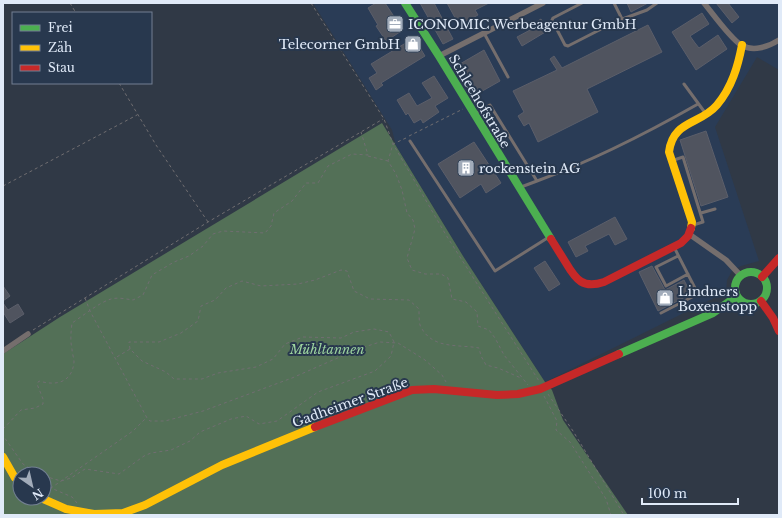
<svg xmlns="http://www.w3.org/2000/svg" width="782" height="518" font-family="'Libre Baskerville',serif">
<rect width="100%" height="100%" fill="#303946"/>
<path fill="#2a3c56" d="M313 3H779V70L757 57 715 127 759 261 741 266 732 271 727 280 726 292 545 382 463 256 396 146 392 130Z"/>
<path fill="#537057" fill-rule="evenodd" d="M382 123 463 256 545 382 552 390 563 420 628 515H3V354L60 317ZM20 474H44V498H20Z"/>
<path fill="#50545f" stroke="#5b5e6a" d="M376 3H385L403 30 386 41 376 26 378 25 368 8Z
M420 3H434L453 39 443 44Z
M447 3H489L475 10 478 15 459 25Z
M627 3H648L631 12Z
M716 3H728L739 17 732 23Z
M702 13 709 24 690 36 695 43 699 48 718 35 727 49 696 70 672 32Z
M541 19 547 31 522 46 517 37 532 29 530 26Z
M648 25 662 52 587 89 598 112 538 142 529 123 524 126 518 116 524 112 513 91 557 70 550 59 554 56 562 68Z
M414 38 425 56 381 83 383 85 376 90 369 78 377 73 371 64Z
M484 50 500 81 477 94 463 67 456 72 453 68Z
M434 76 448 98 435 106 439 112 423 123 421 119 414 123 408 113 406 115 397 100 409 93 417 106 432 98 422 83Z
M706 131 728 197 701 206 680 140Z
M474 142 501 183 486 193 481 184 460 198 438 164Z
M615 217 627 239 615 245 609 234 585 246 588 251 576 257 568 242Z
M545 261 560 284 549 291 534 268Z
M652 266 665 290 684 280 691 294 658 311 639 272Z
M3 286 10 296 3 301Z
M3 303 8 310 18 304 24 314 10 323 3 312Z"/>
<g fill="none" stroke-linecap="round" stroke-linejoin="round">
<path stroke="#706e71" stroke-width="1" stroke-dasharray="3 3" stroke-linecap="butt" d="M70 3 76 13
M311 3 384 119 393 144 446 235 539 381
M119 83 156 145 208 222
M409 136 463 109
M406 138 393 144 388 161 396 174 402 190 407 213 413 220 415 229 407 258 412 270 425 274H441L448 278 452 299 466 302 477 312 478 326 489 330 495 338 504 355 528 385
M368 156 388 161
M3 186 137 115
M85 298 90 311 147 418 150 421H165L203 411 292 378 358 349 380 342 398 343 425 360 442 375 446 382
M33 330 208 222 383 119
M130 349 129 342H159L181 333 198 321 201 306 215 300 226 288 242 281 261 286 298 284 315 280 341 270 347 271 354 291 370 299 409 300 419 309C419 314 419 321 420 325 431 350 458 344 479 348L481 356 486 365 498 368 521 378
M548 394 573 431 624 515
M544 396 557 421 556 430 570 442 606 499 611 515
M3 429 21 410 35 408 43 404V399L37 384 39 381C56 386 72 383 74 362 74 358 72 353 72 349 70 340 71 332 72 323 83 316 98 303 111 299 118 297 126 299 133 300L143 295 152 275 174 262 189 256 203 246 213 234 223 231 265 233 271 226 274 213 292 201 306 183H318L328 166 352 154 368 155 361 132
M3 433 4 437 23 464 38 474
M44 476 61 481 71 478 85 469 119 474 144 456 151 453 171 450 190 441 200 432 231 419 246 416 259 424 277 421 318 392 375 371 391 356 394 342 389 332 374 329 354 332 341 338 303 337 285 344 273 359 256 367 218 373 202 379H174L166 372 142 361 130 349 115 358
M77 503 72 497 51 488 133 431 146 418"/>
<path stroke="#756e6d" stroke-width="3" d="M582 3 553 18 552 20 565 45 568 46 617 21 647 10 657 3
M614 3 622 19
M484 33 508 77
M684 84 706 114
M475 114 490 105 537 181 521 187
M410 141 495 271 549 237
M674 160 683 157 703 222 693 225
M537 181C592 161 647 133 698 104
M701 213 715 209
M678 256 656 267 666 286 688 274
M661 313 698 294 674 247"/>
<path stroke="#756e6d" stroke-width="5.5" d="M704 3C713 14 730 38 741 45 753 52 768 47 779 40
M439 56 543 3
M689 234 726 260 741 276
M3 351 28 334"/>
<path stroke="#4caf50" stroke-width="8" d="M405 3 439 56 551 239
M735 288a16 16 0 1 1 32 0a16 16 0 1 1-32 0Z
M619 354 713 313 737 296"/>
<path stroke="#ffc107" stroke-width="8" d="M691 228 692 222 669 152C673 120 700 125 717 105 732 87 738 66 742 45
M3 457 15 478 20 482
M41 498 66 509 94 514 123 513 145 505 222 465 315 427"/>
<path stroke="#c62828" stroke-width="8" d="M551 239C556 247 561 255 566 263 576 280 583 289 604 282L681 243 688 236 691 228
M762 277 779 258
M761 301 773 318 779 331
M315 427 412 390 434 389 497 395 518 394 540 389 619 354"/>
</g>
<defs>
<symbol id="office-square" viewBox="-11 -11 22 22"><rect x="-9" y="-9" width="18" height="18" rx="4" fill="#a2acba" stroke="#28384e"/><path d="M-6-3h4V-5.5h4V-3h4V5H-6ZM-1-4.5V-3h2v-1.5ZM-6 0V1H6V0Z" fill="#fff"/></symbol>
<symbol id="shop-square" viewBox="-11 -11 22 22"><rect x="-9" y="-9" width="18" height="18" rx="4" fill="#a2acba" stroke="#28384e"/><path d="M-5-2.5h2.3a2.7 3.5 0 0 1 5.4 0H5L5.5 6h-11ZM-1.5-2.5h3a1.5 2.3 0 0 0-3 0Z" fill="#fff"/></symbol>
<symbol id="building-square" viewBox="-11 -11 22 22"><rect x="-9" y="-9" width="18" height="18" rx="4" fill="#a2acba" stroke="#28384e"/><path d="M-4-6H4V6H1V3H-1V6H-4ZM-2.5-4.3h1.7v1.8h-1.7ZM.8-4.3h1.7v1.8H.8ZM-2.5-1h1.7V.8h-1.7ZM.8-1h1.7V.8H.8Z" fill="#fff"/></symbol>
</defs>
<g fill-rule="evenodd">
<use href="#office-square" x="385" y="14" width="20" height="20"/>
<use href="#shop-square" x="403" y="34" width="20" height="20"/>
<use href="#building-square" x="456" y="158" width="20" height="20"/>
<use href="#shop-square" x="655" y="288" width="20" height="20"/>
</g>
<g text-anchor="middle" stroke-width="4" stroke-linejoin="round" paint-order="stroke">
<g font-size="13" fill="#e0eaf8" stroke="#28384e" text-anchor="start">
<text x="408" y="29">ICONOMIC Werbeagentur GmbH</text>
<text x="400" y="49" text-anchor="end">Telecorner GmbH</text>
<text x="479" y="173">rockenstein AG</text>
<text x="678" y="296">Lindners<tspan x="678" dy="15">Boxenstopp</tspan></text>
</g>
<g font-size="13" fill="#e0eaf8" stroke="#28384e">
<text transform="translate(480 101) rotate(59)" y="5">Schleehofstraße</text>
<text transform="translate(350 402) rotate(-20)" y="5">Gadheimer Straße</text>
</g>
<g font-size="13" font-style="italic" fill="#9cd39f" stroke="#28384e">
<text x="327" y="354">Mühltannen</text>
</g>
</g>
<rect width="782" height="518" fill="none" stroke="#e0eaf8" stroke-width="8"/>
<rect x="12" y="12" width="140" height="72" fill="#28384e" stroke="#727f92"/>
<rect x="20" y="25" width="20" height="6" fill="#4caf50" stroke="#727f92"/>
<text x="48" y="32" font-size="12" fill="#e0eaf8">Frei</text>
<rect x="20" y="45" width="20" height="6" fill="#ffc107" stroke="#727f92"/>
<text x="48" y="52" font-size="12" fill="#e0eaf8">Zäh</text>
<rect x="20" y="65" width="20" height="6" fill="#c62828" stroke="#727f92"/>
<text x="48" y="72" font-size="12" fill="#e0eaf8">Stau</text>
<g transform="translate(32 486) rotate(146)"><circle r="19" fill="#28384e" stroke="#727f92"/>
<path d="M0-3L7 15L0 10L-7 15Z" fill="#a2acba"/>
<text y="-6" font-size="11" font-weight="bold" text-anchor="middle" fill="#e0eaf8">N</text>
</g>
<path d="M642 498v6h96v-6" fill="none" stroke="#e0eaf8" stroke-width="2"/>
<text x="648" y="498" font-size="12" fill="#e0eaf8" stroke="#28384e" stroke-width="3" paint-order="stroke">100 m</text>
</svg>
